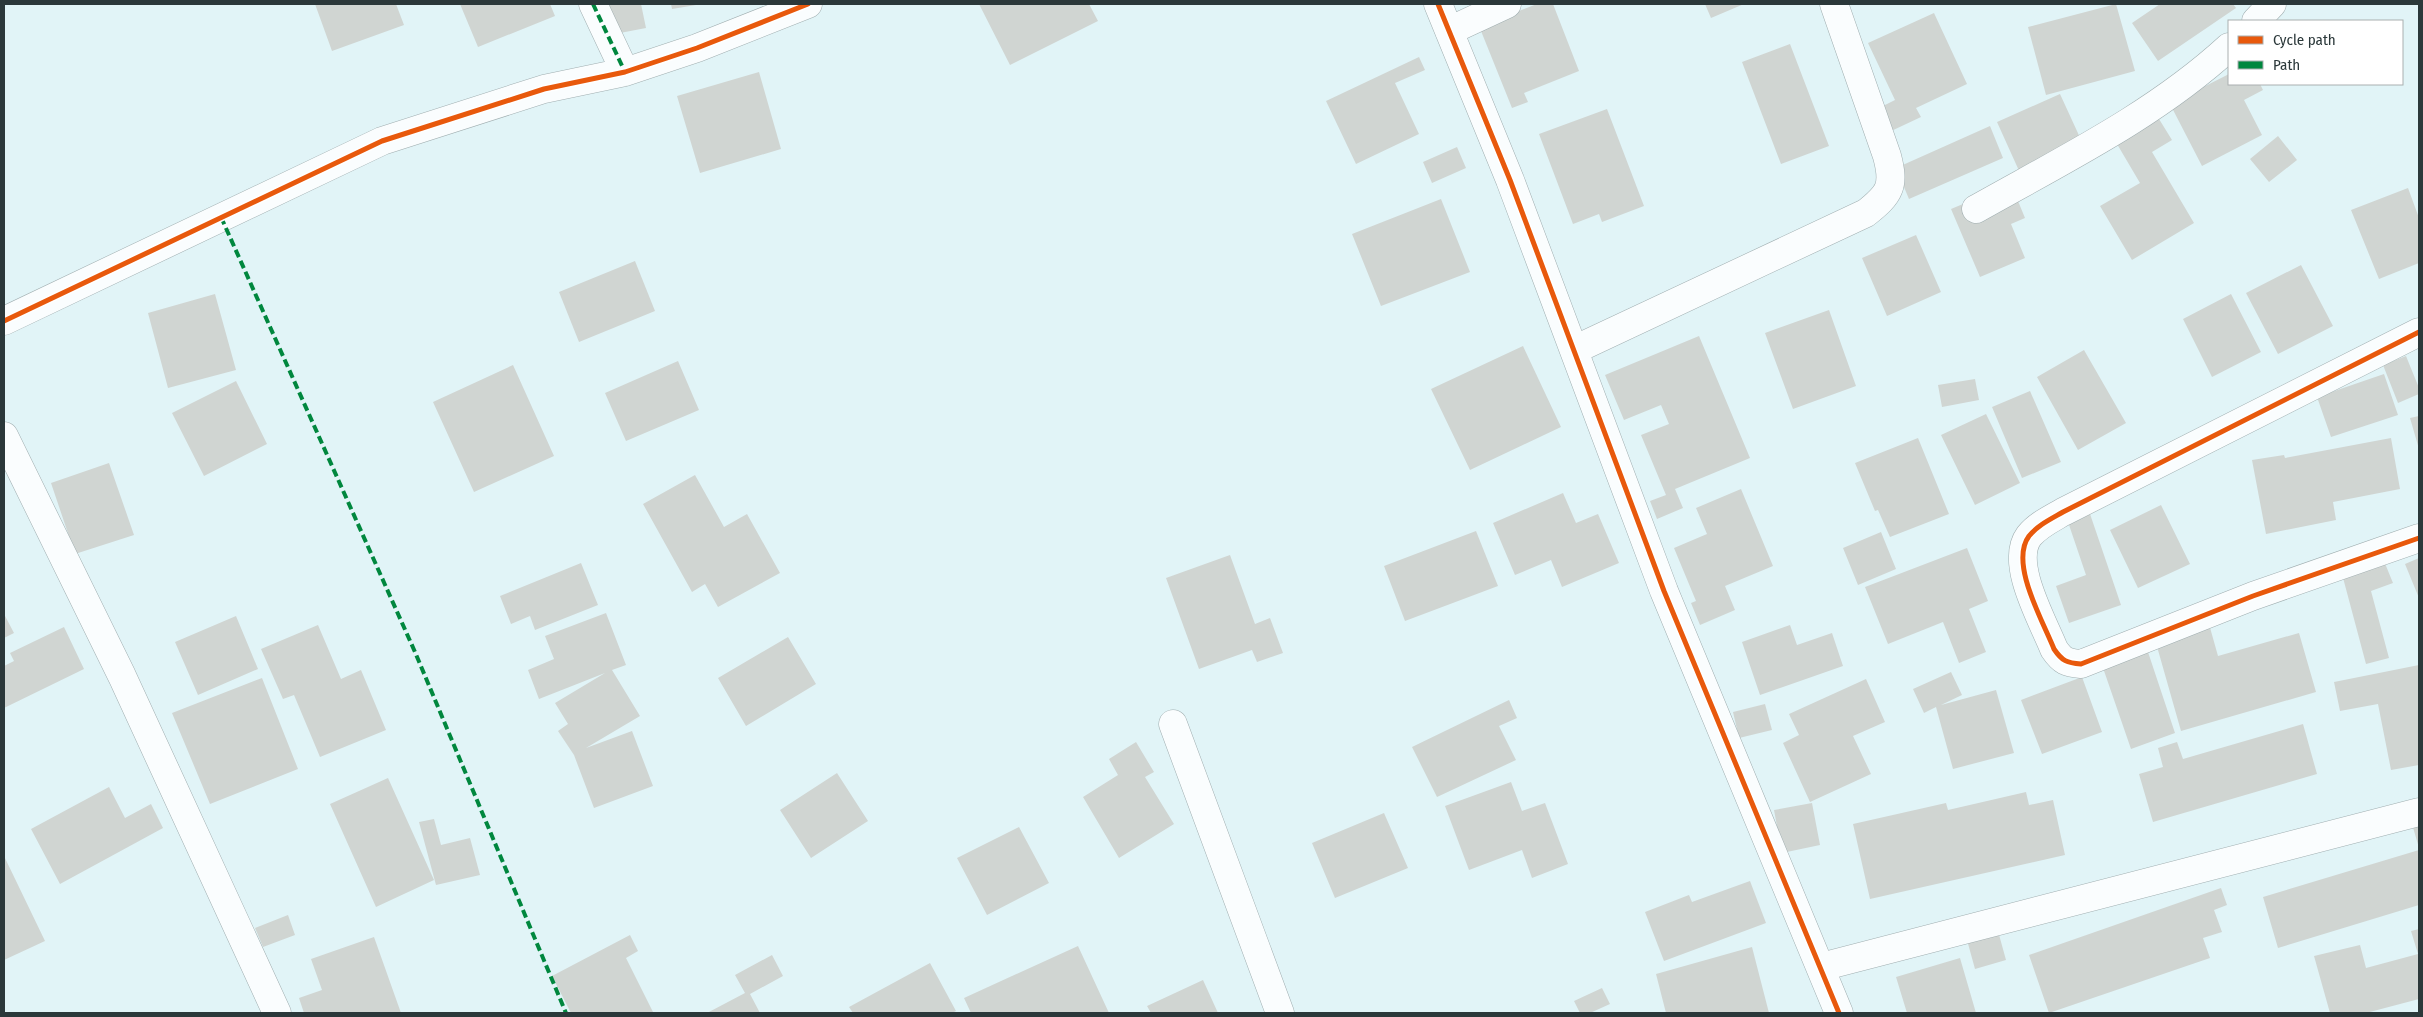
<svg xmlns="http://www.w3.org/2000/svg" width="2423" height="1017" font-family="'Fira Sans Condensed',sans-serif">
<rect width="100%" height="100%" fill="#e1f4f7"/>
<path fill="#d0d5d2" d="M315 4H396L404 25 332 51Z
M460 4H550L555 16 478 47Z
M592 4H641L646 28 599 37Z
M671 4H696V5L672 9Z
M979 4H1089L1098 21 1010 65Z
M1537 4H1553L1579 71 1524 93 1528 102 1512 108 1479 26Z
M1705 4H1744L1711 18Z
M2116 4 2135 71 2046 95 2028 27Z
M2160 4H2233L2236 8 2158 61 2132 23Z
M1934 13 1967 84 1916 108 1921 117 1887 133 1877 109 1895 100 1868 43Z
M1790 44 1829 146 1781 164 1742 62Z
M1419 57 1425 70 1395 83 1419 134 1356 164 1326 101Z
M759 72 781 149 700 173 677 96Z
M2229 74V84H2260L2263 90 2244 100 2262 135 2202 166 2170 104Z
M2060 94 2088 155 2025 184 1997 122Z
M1607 109 1644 206 1602 222 1599 214 1573 224 1539 134Z
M2159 119 2172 140 2152 152 2194 223 2132 260 2100 206 2140 183 2117 144Z
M1990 126 2003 158 1909 199 1896 168Z
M2278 136 2297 160 2269 182 2250 159Z
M1457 147 1466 168 1432 183 1423 162Z
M2011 184 2025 218 2011 224 2025 258 1980 277 1951 209Z
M2408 188 2419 218V263L2379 279 2351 210Z
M1441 199 1470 272 1381 306 1352 234Z
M1916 235 1941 292 1887 316 1862 258Z
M635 261 655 311 579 342 559 292Z
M2301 265 2333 326 2278 354 2246 293Z
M215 294 236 370 168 388 148 313Z
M2231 294 2261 352 2212 377 2183 319Z
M1829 310 1856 386 1793 409 1765 333Z
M1699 336 1750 458 1675 489 1683 508 1657 519 1650 501 1666 495 1641 435 1669 424 1661 405 1624 420 1605 375Z
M1523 346 1561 427 1470 470 1431 389Z
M2084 350 2126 423 2078 450 2037 377Z
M2406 356 2419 388V394L2398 403 2383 365Z
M678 361 699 410 626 441 605 393Z
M513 365 554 456 474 492 433 402Z
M2384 374 2398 415 2331 437 2317 397Z
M1975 379 1979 400 1942 407 1938 385Z
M236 381 267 444 204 476 172 413Z
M2030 391 2061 462 2022 478 1992 407Z
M1986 414 2020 483 1975 505 1941 435Z
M2419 416V449L2410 418Z
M1918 438 1949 514 1890 537 1878 510 1875 511 1855 463Z
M2391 438 2400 489 2333 502 2336 520 2266 534 2252 460 2284 455 2285 458Z
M109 463 134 535 75 554 51 483Z
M695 475 724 527 747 514 780 573 718 607 705 584 692 592 643 504Z
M1741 489 1773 566 1725 586 1735 610 1700 625 1691 603 1696 601 1674 548 1707 534 1696 508Z
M1563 493 1576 523 1598 514 1619 563 1562 587 1551 560 1515 575 1493 523Z
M2161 505 2190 564 2138 588 2110 530Z
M2089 511 2121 605 2069 623 2056 586 2086 575 2067 519Z
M1476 531 1498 586 1405 621 1384 566Z
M1881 532 1896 569 1858 585 1843 548Z
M1967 548 1988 601 1969 609 1986 652 1959 663 1943 622 1888 644 1865 587Z
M1230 555 1255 624 1270 618 1283 653 1257 662 1252 650 1199 669 1166 578Z
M2419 558V598L2405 564Z
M2384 561 2393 583 2371 591 2389 658 2366 664 2342 574Z
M581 563 598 605 535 630 530 616 511 624 500 596Z
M606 613 626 665 612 670 640 716 586 748 632 731 653 786 594 808 574 755 558 731 568 724 555 703 605 673 539 699 528 670 554 659 545 636Z
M4 614 14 633 4 638Z
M236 616 258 669 198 695 175 642Z
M2209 624 2218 656 2299 633 2316 692 2181 731 2156 643Z
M318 625 341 679 361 670 386 730 320 757 294 695 283 699 261 649Z
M1790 625 1797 645 1832 633 1843 666 1760 695 1742 642Z
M64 627 84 669 4 708V666L14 661 10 653Z
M788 637 816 684 746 726 718 678Z
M2147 649 2175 733 2131 749 2102 665Z
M2419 665V765L2391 770 2378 704 2340 711 2334 682Z
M1951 672 1962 695 1941 705 1996 690 2014 753 1953 769 1936 707 1924 713 1913 689Z
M2082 677 2102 732 2042 754 2021 700Z
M262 678 298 769 210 804 172 713Z
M1866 679 1885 722 1853 736 1871 774 1810 802 1783 743 1799 735 1789 714Z
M1509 700 1517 718 1499 726 1516 760 1437 797 1412 747Z
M1765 704 1772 730 1739 738 1733 712Z
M2303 724 2317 774 2153 822 2139 774 2163 767 2158 748 2177 742 2183 759Z
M1136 742 1154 772 1145 777 1174 824 1119 858 1083 797 1118 775 1109 759Z
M837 773 868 821 811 858 780 810Z
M388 778 434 880 376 907 330 804Z
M1511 782 1522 811 1545 803 1568 864 1532 878 1522 850 1469 870 1445 806Z
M109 787 125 818 151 804 163 828 60 884 31 829Z
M2026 792 2029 805 2053 800 2065 855 1870 899 1853 824 1946 803 1948 810Z
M1812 803 1820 845 1782 853 1774 810Z
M1384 813 1408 868 1335 898 1312 843Z
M434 819 441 845 470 838 480 875 436 885 419 822Z
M2419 822V848L2412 824Z
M1019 827 1049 883 987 915 957 858Z
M2419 850V905L2278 948 2263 897Z
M4 856 45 941 4 960Z
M1750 881 1766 923 1664 961 1645 912 1689 895 1692 902Z
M2221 888 2227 905 2214 910 2222 932 2203 938 2210 958 2049 1013 2029 955Z
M288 915 295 935 263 947 255 928Z
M2419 929V999L2366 1013H2330L2314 956 2360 945 2366 968 2418 954 2411 931Z
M1998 931 2006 960 1975 969 1967 940Z
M630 935 638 951 626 958 653 1012 571 1013 552 976Z
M374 937 401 1013H304L299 998 322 990 311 959Z
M1078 946 1109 1013H971L964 998Z
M1752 947 1769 1013H1666L1656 974Z
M772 955 783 976 750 994 760 1013H707L745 993 735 975Z
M1960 958 1976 1013H1907L1896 977Z
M930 963 956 1011 952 1013H853L849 1007Z
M1203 980 1218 1013H1151L1147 1006Z
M1602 988 1610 1004 1590 1013H1580L1574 1001Z"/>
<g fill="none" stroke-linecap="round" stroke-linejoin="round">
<defs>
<path id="street" d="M593 4 625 72
M1438 4 1510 180 1664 591 1839 1013
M2256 21 2272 4
M1449 31 1507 4
M1976 209C2063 160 2155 115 2229 47
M4 321 382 141 544 89 625 72 697 48 808 4
M2419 332 2063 512C2051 519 2038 525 2029 536 2009 563 2043 621 2054 649 2062 661 2067 663 2081 664L2253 596 2419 538
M1574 350 1866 213C1890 194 1895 186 1887 156L1834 4
M4 436 122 676 277 1013
M1173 724 1280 1013
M1821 967 2419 812"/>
</defs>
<use href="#street" stroke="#a0aeb0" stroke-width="29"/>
<use href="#street" stroke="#fafdfe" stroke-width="28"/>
<path stroke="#00873e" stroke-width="4" stroke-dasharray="8 4" stroke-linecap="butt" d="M593 4 625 72
M221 217 415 652 566 1013"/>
<defs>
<path id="cycleway" d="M1438 4 1510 180 1664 591 1839 1013
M4 321 382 141 544 89 625 72 697 48 808 4
M2419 332 2063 512C2051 519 2038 525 2029 536 2009 563 2043 621 2054 649 2062 661 2067 663 2081 664L2253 596 2419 538"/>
</defs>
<use href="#cycleway" stroke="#fff" stroke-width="8"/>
<use href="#cycleway" stroke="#e8590c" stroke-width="5"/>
</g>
<rect width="2423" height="1017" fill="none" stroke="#2b383a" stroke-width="10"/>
<rect x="2228" y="20" width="175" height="65" fill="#ffffff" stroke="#aaafb0"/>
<rect x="2238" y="36" width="25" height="8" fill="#e8590c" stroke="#aaafb0"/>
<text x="2273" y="45" font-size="15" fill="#2b383a">Cycle path</text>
<rect x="2238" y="61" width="25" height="8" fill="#00873e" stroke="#aaafb0"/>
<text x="2273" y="70" font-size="15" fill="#2b383a">Path</text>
</svg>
